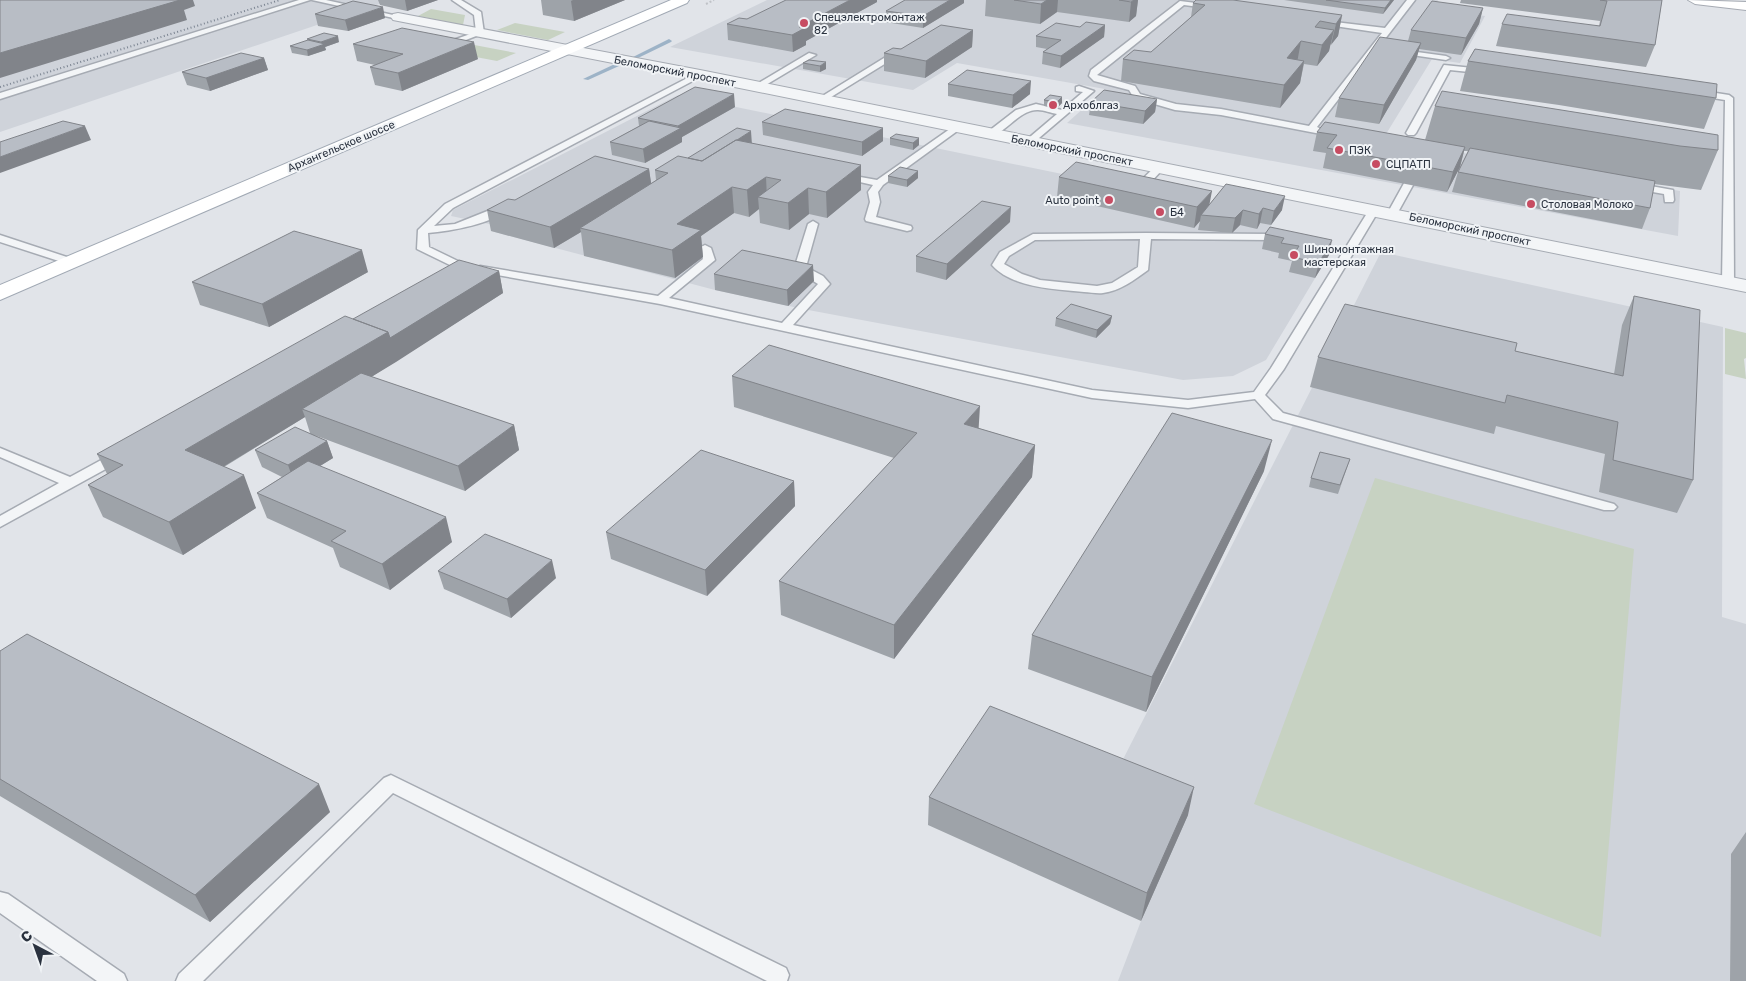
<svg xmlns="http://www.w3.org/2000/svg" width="1746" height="981" font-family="Rubik,sans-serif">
<rect width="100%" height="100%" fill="#e1e4e9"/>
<path fill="#cfd3da" d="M0 0H391L0 132Z
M767 0H1438L1433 9 1485 16 1460 63 1432 59 1383 139 1680 191 1678 236 1067 123 1105 89 957 63 913 90 670 47Z
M678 95 1072 176 1208 212 1282 210 1271 225 1267 242 1329 255 1266 360 1233 376 1183 380 803 309 715 290 491 231 499 226 451 216 453 210Z
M1381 252 1723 327 1722 617 1746 624V860L1731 855 1730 981H1118L1141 921 1111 783Z"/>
<path fill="#c7d2c2" d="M431 9 465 15 463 25 418 16Z
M515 23 565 32 548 40 497 30Z
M469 44 516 53 497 61 449 52Z
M1725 328 1746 333V358L1744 359 1746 379 1725 374Z
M1375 478 1634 549 1601 937 1254 804Z"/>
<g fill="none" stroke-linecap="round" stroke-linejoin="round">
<path fill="#9db3c7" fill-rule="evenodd" d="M669 39 672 41 671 42 638 58 633 57Z
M617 63 619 64V66L588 80 583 79Z"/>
<defs>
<path id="service" d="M299 0H310L0 99V93Z
M312 0H326L402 17 398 19Z
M452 0H461L481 12 484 33 445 48 441 46 442 44 476 32 474 15Z
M1407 0H1415L1317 127 1326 131 1321 134 1221 115 1175 110 1134 98 1129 90 1094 81 1089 76 1091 70 1180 1 1212 5 1216 7 1215 9 1184 5 1097 75 1135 86 1140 94 1176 104 1221 109 1309 126 1382 33 1321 24H1318V20L1385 28Z
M1395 49 1446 56 1450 58 1446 60 1398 53H1395Z
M897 50 904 52 823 102 816 100Z
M809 53 816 55 759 89 752 87Z
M1477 61 1484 63 1479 73 1450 70 1416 133 1414 135H1408L1406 133 1444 65 1473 68Z
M697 73 704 75 453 208 434 226 455 224 505 204 510 207C494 224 451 231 428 233L429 247 464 264 466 266 464 268H456L417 249 418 230 445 204Z
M1079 86 1094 91 1032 144 1029 145 1024 142 1057 114C1051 113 1044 110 1038 110 1018 109 1002 139 987 136L985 134 1016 110 1036 104 1062 110 1083 92 1076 91V87Z
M1697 90 1729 95 1733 98 1734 282 1728 286 1722 282 1725 100 1694 95 1693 93Z
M957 124 962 127 960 129 883 185 878 192 880 202 876 217 911 226 912 228 911 230 907 231 866 221 865 219 870 202 868 192 873 185 838 177V173L877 180Z
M1418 164 1423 167 1397 214 1392 217 1388 216 1387 214 1413 167Z
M1159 165 1164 168 1147 186 1151 189 1150 191 1136 189V185L1156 166Z
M1634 183 1673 190 1674 200 1673 202H1665L1664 194 1630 188 1629 186Z
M1374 207 1379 210 1284 369 1265 395 1283 413 1614 504 1617 507 1614 510H1604L1273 419 1255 399 1188 408 1092 398 660 304 480 272 474 269 480 266 658 296 703 259 699 248 705 245 711 248 715 260 669 298 782 323 818 284 794 269 808 224 813 221 818 224 806 267 823 276 830 284 793 325 1092 390 1188 400 1254 392 1271 368 1369 210Z
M1146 233 1277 234 1289 237 1290 239 1285 242 1277 240 1151 239 1148 270C1134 280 1120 291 1103 293 1097 294 1090 292 1084 292 1056 289 1012 288 992 265L1000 252 1033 234ZM1140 239 1138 267 1112 283 1097 286 1040 280 1022 274 1004 264 1009 256 1035 240Z
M0 235 76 260 78 262 72 265 68 264 0 242Z
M0 448 70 477 114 453H124L126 456 124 459 0 527V516L59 483 0 457Z
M391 775 786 968 789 975 787 981H767L393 793 203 981H176L179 974 384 778Z
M0 892 8 894 124 974 127 981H97L0 913Z"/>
<path id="minor" d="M398 13 700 70 1746 280V292L700 80 393 20 391 17 393 14Z"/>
<path id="secondary" d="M1688 0 1746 2V10L1695 4Z"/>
<path id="primary" d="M671 0H689L687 3 0 300V285Z"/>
</defs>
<use href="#service" stroke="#a6abb3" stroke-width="3"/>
<use href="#minor" stroke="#a6abb3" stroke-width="2"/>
<use href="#secondary" stroke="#a6abb3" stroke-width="2"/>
<use href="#primary" stroke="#a1a9b4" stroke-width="2"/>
<path stroke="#bfc2c7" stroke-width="2" stroke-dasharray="2 2" stroke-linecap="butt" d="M706 4 714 0"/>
<use href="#service" fill="#f3f5f7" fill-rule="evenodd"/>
<use href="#minor" fill="#f3f5f7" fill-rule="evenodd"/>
<use href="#secondary" fill="#fff" fill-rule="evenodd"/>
<use href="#primary" fill="#fff" fill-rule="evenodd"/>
<path stroke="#7b8491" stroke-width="2" stroke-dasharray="1 2.5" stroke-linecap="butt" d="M0 87 280 0"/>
</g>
<path fill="#9ea3a9" d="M378 0H438L407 11 380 5Z
M541 0H625L574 21 543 15Z
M986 0H1138L1136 16 1129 22 1057 12 1040 24 985 16Z
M1284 0H1394L1383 14Z
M1461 0H1662L1655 45 1646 67 1496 46 1502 24 1599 26 1600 21 1460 3Z
M877 2 806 41V45L793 52 728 40 727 24Z
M964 3 923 28 885 22 886 11Z
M1193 3 1342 15 1338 36 1330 45 1329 51 1317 66 1304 64 1300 83 1280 108 1121 81 1123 59 1151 52 1191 17Z
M1483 8 1479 24 1461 55 1419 49 1416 60 1379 124 1335 117 1339 98 1408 41 1411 30Z
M315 14 385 18 348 31 318 26Z
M1105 25 1104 37 1060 68 1042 64 1043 52 1047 49 1036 47V36L1080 27Z
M973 30 972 47 925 78 884 71V53Z
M307 39 339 42 325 47 326 50 308 56 292 53 290 46 308 41Z
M353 44 478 59 402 91 375 85 370 67 375 65 357 61Z
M1475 49 1716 98 1704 129 1559 105 1460 91 1468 61Z
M264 58 268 70 210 91 187 85 182 72Z
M809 60 826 69 820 72 803 69V63Z
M948 84 1030 94 1012 108 948 96Z
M1062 97V103L1057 108 1044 106V100Z
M1157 99 1155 112 1143 124 1089 115 1091 102Z
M1435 106 1718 150 1701 190 1654 184 1650 208 1642 229 1452 192 1458 172 1468 151H1464L1460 167 1447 192 1323 168 1326 153 1313 151 1317 132 1425 140Z
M735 107 682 137V142L645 163 612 155 610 142 639 126 638 118Z
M762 122 883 141 862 156 763 135Z
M890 138H919V145L913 150 890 145Z
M752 143 861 190 827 218 809 214 789 230 760 223 759 209 749 217 734 213 701 236 703 257 675 278 584 256 581 232 554 248 491 231 487 210 515 200 649 169 651 184 656 180 655 170 688 158Z
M918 171V178L907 187 888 183V176Z
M1059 177 1209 205 1226 184 1282 210 1271 225 1260 223 1257 229 1240 225 1232 233 1198 230 1200 221 1194 228 1057 197Z
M1010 222 946 280 916 272V256Z
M1270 227 1329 255 1315 278 1289 272 1292 261 1278 258 1279 253 1262 249 1265 234Z
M499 271 503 293 371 377 514 425 519 450 465 491 314 435 327 441 333 458 320 466 452 542 390 590 340 567 333 548 267 518 257 493 282 477 262 467 255 450 310 433 305 417 224 467 256 508 183 555 103 517 88 485 107 474 97 454 353 319Z
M368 272 269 327 200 305 192 282Z
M714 274 814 281 788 306 715 290Z
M1634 296 1693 480 1677 513 1599 492 1605 454 1496 426 1494 434 1310 387 1318 357 1515 351 1614 374 1622 325Z
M1112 316 1110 324 1096 338 1055 326 1056 318Z
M732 376 978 428 1035 445 1032 477 894 659 781 615 779 581 894 458 734 407Z
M1350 459 1338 494 1309 487 1311 478Z
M1264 471 1146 712 1028 669 1032 635Z
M794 481 795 506 707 596 611 559 606 532Z
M438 571 556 578 511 618 444 589Z
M0 651 330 812 210 922 0 796Z
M929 797 1188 815 1141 921 928 825Z
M1746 832V981H1730L1731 854Z"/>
<path fill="#81848a" d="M160 0H193L195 6 184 10 187 20 0 78V53Z
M405 0H438L407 11Z
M573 0H625L574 21 571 1Z
M850 0H877V2L806 41V45L793 52 792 35 799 27Z
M950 0H964V3L923 28V16Z
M1047 0H1058L1057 12 1040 24 1041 4Z
M1134 0H1138L1136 16 1129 22 1131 2Z
M1391 0H1394L1383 14 1385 8Z
M383 7 385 18 348 31 345 20Z
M1483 8 1479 24 1461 55 1466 38Z
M1342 15 1338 36 1331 45 1336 24Z
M1105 25 1104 37 1060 68 1061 56Z
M973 30 972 47 925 78 926 61Z
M1334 30 1329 51 1317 66 1322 45Z
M338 36 339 42 325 47 326 50 308 56 307 50 322 45 321 42Z
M1301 41 1297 63 1287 58Z
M474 42 478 59 402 91 398 73Z
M1421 43 1416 60 1379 124 1384 105Z
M264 58 268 70 210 91 206 78Z
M1304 61 1300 83 1280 108 1284 85Z
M826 62V69L820 72V66Z
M1031 81 1030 94 1012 108 1013 95Z
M734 94 735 107 682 137V142L645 163 643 149 678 130V126Z
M1062 97V103L1057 108V102Z
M1157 99 1155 112 1143 124 1145 111Z
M85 126 91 140 0 173V157Z
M883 128V141L862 156V142Z
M751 131 752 145 699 164Z
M919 138V145L913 150V143Z
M1465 147 1460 167 1447 192 1453 172Z
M861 165V190L827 218 826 192Z
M649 169 652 189 580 228 581 232 554 248 550 227Z
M918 171V178L907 187V180Z
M766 177 767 199 758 197 759 209 749 217 747 190Z
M732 187 734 213 701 236 703 257 675 278 672 250 677 224Z
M808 188 809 214 789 230 788 203Z
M1212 191 1208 212 1201 215 1200 221 1194 228 1197 207Z
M1285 196 1282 210 1271 225 1274 211Z
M1011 207 1010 222 946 280 947 264Z
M1263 208 1260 223 1257 229 1259 214Z
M1243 210 1240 225 1232 233 1235 218Z
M1332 240 1329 255 1315 278 1319 263Z
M362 250 368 272 269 327 262 304Z
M813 265 814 281 788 306 787 290Z
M499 271 503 293 396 362 312 413 302 409 305 417 198 482 185 450 388 332Z
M1112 316 1110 324 1096 338 1097 330Z
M980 406 978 438 964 424Z
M514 425 519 450 465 491 458 466Z
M1272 440 1264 471 1146 712 1152 677Z
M327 441 333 458 294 482 288 465Z
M1035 445 1032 477 894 659V625Z
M244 475 256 508 183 555 169 522Z
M794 481 795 506 707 596 705 570Z
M446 517 452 542 390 590 382 564Z
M552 560 556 578 511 618 507 599Z
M319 784 330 812 210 922 195 895Z
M1194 787 1188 815 1141 921 1147 893Z"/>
<path fill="#b8bdc5" stroke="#81848a" d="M0 0H180L0 53Z
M786 0H850L799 27 805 28 792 35 727 24 739 18 747 19Z
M905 0H950L923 16 886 11Z
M1014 0H1047L1041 4Z
M1119 0H1134L1131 2Z
M1196 0H1233L1342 15 1336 24 1320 21 1315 27 1334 30 1322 45 1301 41 1287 58 1304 61 1284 85 1123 59 1134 50 1151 52 1205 5 1193 3Z
M1326 0H1391L1385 8Z
M1600 0H1662L1655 45 1502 24 1507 14 1600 26 1607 1Z
M353 1 383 7 345 20 315 14Z
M1432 1 1483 8 1466 38 1411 30Z
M1086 22 1105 25 1061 56 1043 52 1061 40 1036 36 1056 23 1080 27Z
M941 25 973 30 926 61 884 53 893 48 901 49Z
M402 28 474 42 398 73 370 67 403 54 353 44Z
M324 33 338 36 321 42 307 39Z
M1380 37 1421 43 1384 105 1339 98Z
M308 40 325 44 307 50 290 46Z
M1475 49 1717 84 1716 98 1468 61Z
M241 53 264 58 206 78 182 72Z
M809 60 826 62 820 66 803 63Z
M967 70 1031 81 1013 95 948 84Z
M695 87 734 94 678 126 638 118Z
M1104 90 1157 99 1145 111 1091 102Z
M1442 91 1718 135V150L1680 146 1435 106Z
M1050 95 1062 97 1057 102 1044 100Z
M785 109 883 128 862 142 762 122Z
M63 121 85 126 0 157V142Z
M649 121 681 128 643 149 610 142Z
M1325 122 1465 147 1453 172 1327 148 1337 135 1317 132Z
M737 128 751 131 737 140H736L702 161 688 158Z
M896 134 919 138 913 143 890 138Z
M736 140 861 165 826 192 808 188 788 203 758 197 781 180 766 177 747 190 732 187 677 224 701 230 672 250 580 228 668 173 655 170 678 156 702 161Z
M1470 148 1655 181 1650 208 1458 172Z
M595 156 649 169 550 227 487 210 508 199 515 200Z
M1076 162 1212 191 1197 207 1059 177Z
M900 167 918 171 907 180 888 176Z
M1226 184 1285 196 1274 211 1263 208 1259 214 1243 210 1235 218 1201 215Z
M982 201 1011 207 947 264 916 256Z
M1270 227 1332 240 1319 263 1292 257 1299 246 1281 243 1284 238 1265 234Z
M294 231 362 250 262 304 192 282Z
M742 250 813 265 787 290 714 274Z
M459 260 499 271 390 338 388 332 353 319Z
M1634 296 1700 310 1693 480 1613 460 1618 422 1507 395 1505 403 1318 357 1345 304 1517 343 1515 351 1623 376Z
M1071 304 1112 316 1097 330 1056 318Z
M345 316 388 332 185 450 244 475 169 522 88 485 123 465 97 454Z
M769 345 980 406 964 424 1035 445 894 625 779 581 917 433 732 376Z
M361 373 514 425 458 466 302 409Z
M1172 413 1272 440 1152 677 1032 635Z
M295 427 327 441 288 465 255 450Z
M701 450 794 481 705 570 606 532Z
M1320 452 1350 459 1340 485 1311 478Z
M308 461 446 517 382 564 331 541 346 531 257 493Z
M485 534 552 560 507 599 438 571Z
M27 634 319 784 195 895 0 779V651Z
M990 706 1194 787 1147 893 929 797Z"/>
<g fill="#c74c62" stroke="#f0f3f6" stroke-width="2">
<circle cx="804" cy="23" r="5"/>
<circle cx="1053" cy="105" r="5"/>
<circle cx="1339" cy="150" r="5"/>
<circle cx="1376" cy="164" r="5"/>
<circle cx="1109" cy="200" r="5"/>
<circle cx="1531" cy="204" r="5"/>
<circle cx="1160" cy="212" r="5"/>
<circle cx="1294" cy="255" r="5"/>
</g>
<g text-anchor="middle" stroke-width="4" stroke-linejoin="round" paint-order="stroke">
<g font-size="11" fill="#2a323f" stroke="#f0f3f6" text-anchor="start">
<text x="814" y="21">Спецэлектромонтаж<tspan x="814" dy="13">82</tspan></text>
<text x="1063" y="109">Архоблгаз</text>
<text x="1349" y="154">ПЭК</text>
<text x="1386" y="168">СЦПАТП</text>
<text x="1099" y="204" text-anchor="end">Auto point</text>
<text x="1541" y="208">Столовая Молоко</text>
<text x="1170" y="216">Б4</text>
<text x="1304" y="253">Шиномонтажная<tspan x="1304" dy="13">мастерская</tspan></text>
</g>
<g font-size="11" fill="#2a323f" stroke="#f0f3f6">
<text transform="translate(675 71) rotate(11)" y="4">Беломорский проспект</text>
<text transform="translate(341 146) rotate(-23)" y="4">Архангельское шоссе</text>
<text transform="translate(1072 150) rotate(11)" y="4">Беломорский проспект</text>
<text transform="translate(1470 229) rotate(12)" y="4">Беломорский проспект</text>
</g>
</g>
<g transform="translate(35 946) rotate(319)" stroke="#f0f3f6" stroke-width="4" paint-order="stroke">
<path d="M0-4L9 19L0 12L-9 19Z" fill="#2a323f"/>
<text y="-8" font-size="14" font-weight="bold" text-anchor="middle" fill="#2a323f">С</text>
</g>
</svg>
